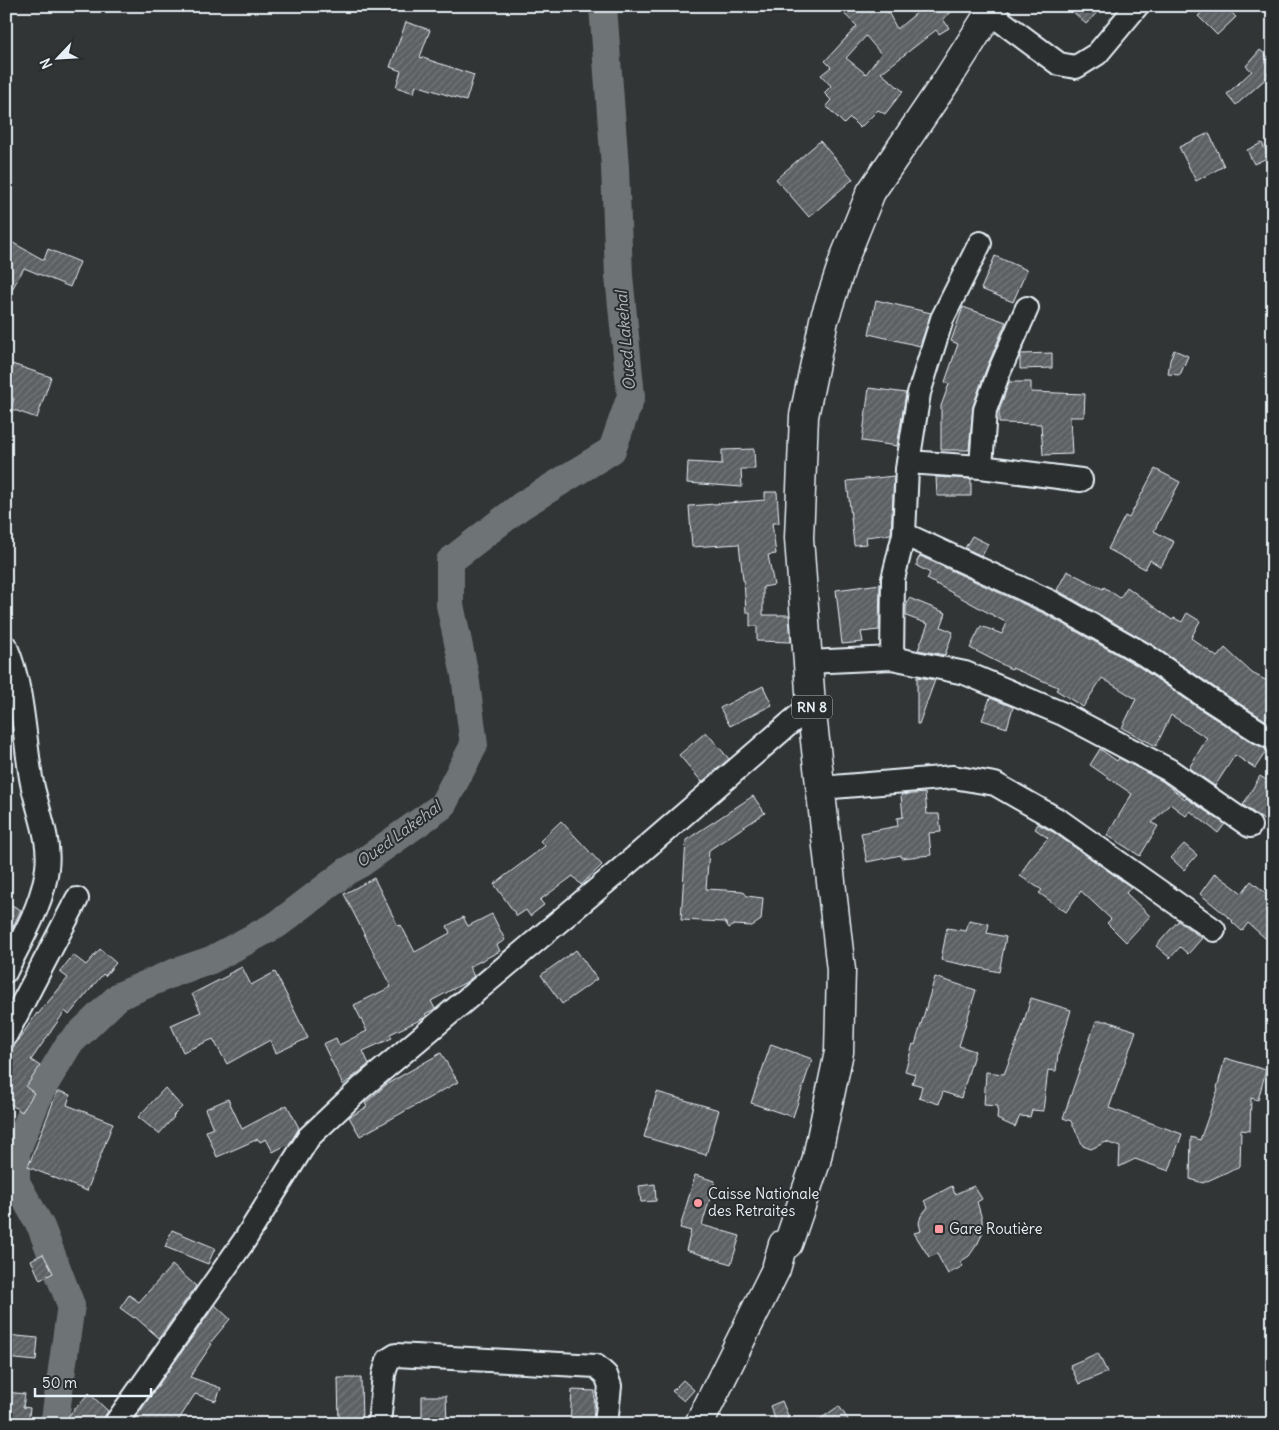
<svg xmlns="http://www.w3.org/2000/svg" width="1279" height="1430" font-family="Delius,sans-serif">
<defs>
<pattern id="building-hatch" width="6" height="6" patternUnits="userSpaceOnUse" patternTransform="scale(1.25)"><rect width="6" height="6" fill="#5c6063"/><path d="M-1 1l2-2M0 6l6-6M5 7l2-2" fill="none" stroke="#73777a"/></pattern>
</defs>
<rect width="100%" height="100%" fill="#323536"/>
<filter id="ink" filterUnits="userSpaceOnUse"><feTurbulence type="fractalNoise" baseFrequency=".02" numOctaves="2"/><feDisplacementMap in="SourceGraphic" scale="10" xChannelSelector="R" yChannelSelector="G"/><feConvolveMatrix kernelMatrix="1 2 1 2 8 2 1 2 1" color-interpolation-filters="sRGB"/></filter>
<g filter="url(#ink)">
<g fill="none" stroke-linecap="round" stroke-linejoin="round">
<path stroke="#6e7376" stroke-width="28" d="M52 1424 55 1419 71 1305 41 1227 16 1182V1152L40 1092 69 1044 119 996 173 973 211 960 278 924 347 871 360 864 442 806 474 745 465 675 450 605V561L521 506 612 450 631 396 619 276 615 167 603 6"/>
</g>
<path fill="url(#building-hatch)" stroke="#e8f1f8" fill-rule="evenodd" d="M836 6H885L897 29 925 6H959L943 19 949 28 939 34 936 30 881 73 903 91 885 114 878 110 860 128 850 118 844 124 826 106 831 100 824 93 831 86 821 75 831 67 825 61 857 26ZM866 36 881 54 866 74 846 58Z
M1067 6H1103L1086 24Z
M1208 6H1225L1236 17 1217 35 1198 16Z
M406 22 430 30 420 57 474 75 466 101 416 85 414 93 396 87 401 71 390 67Z
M1260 50 1273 61V68L1267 74 1269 76 1236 105 1227 94 1252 71 1246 66Z
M1209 133 1224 166 1196 181 1179 147Z
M820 141 853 179 809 217 776 179Z
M1262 143 1269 157 1254 164 1247 150Z
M6 239 44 260 48 249 80 262 70 287 24 268 6 300Z
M995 256 1027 270 1013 302 981 289Z
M876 300 931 313 920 346 869 334Z
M963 307 1006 322 987 367 973 406 969 450H941V406L949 384 945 382 958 344 951 341Z
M1174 350 1188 356 1180 375 1168 374 1170 360Z
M1052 353V368L1020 369V357L1021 354Z
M6 362 51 377 37 418 11 409 14 399 6 396Z
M1009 382H1031V392L1085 394 1084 417H1070L1072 454 1043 455 1041 424 999 423V411Z
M869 388 906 393 897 446 862 441Z
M754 449 755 469H741L742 487 687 483 688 462 722 464V450Z
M1155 469 1180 482 1154 531 1174 542 1161 567 1150 560 1145 569 1108 549 1125 516 1129 518Z
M894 476 891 534 866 537 867 544 854 545 847 481Z
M936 477 971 479V496H937Z
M765 492H777L779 523H772L776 554 768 555 774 585 763 587V615H789L791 642 757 641V626H750V612H746L744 580H743L739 544 692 547 689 506 765 500Z
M972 536 988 544 982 556 965 548Z
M920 556 1045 614 1138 666 1203 711 1253 743 1267 750 1255 768 1235 755 1215 786 1189 768 1207 738 1171 715 1156 746 1122 728 1136 699 1102 678 1083 707 1056 690 1058 687 1012 668 1011 669 970 648 981 626 1002 634 1007 623 927 579 930 573 917 566V561Z
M1067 571 1103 589 1104 587 1120 598 1127 587 1172 620 1174 618 1182 622 1187 613 1200 621 1191 638 1217 657 1225 648 1252 673 1273 684V706L1265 720 1217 689 1151 644 1057 590Z
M880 584 879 630 861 632 863 642 842 644 836 590Z
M909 598 946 613 941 627 953 632 945 655 918 650 928 624 906 616V607Z
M917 677 935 680 919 724H917Z
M763 686 772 705 730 726 720 708Z
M990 698 1013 707 1007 728 982 720Z
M706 732 729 759 702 782 679 755Z
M1100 749 1117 761 1119 758 1162 781 1185 799 1186 798 1225 824 1218 833 1190 811 1186 816 1170 804 1152 823 1158 826 1140 856 1107 835 1132 794 1090 765Z
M1260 776 1273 784V814L1268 823 1243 805Z
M925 793 927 814H939L941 832 929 833 931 855 901 858V855L867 862 861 833 898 826 897 818 903 817 901 795Z
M753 796 765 813 709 850 706 889 743 891 747 896 763 898 761 920 752 926 734 925 729 928 725 922 681 920 686 840Z
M561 821 602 865 581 885 573 876 540 900 544 905 530 916 526 910 517 916 494 884 545 846 540 841Z
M1038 824 1053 832 1131 887 1126 893 1150 916 1126 942 1107 923 1111 919 1081 891 1066 912 1039 893 1042 890 1020 876 1029 860 1048 838 1035 829Z
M1184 844 1197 855 1184 870 1171 858Z
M1215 873 1242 893 1251 881 1273 899V945L1248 923 1242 931 1232 922 1233 921 1200 894Z
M374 878 398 926 401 925 415 952 450 933 447 926 463 917 468 926 492 914 505 940 497 945 500 951 469 967 474 976 468 981 431 1001 435 1009 425 1014 427 1016 424 1018 390 1034 392 1038 363 1051 369 1064 343 1085 323 1044 336 1038 339 1045 367 1031 354 1005 391 987 344 894Z
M6 902 21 910 6 941Z
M969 920 989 924 987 933 1006 937 999 972 941 960 947 928 966 931Z
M1178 921 1202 938 1188 954 1180 947 1170 958 1156 946Z
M100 949 116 963 105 976 103 974 69 1015 65 1011 31 1060 40 1066 26 1087 34 1093 22 1112 6 1101V1058L37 1013 38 1014 68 978 60 972 73 955 86 965Z
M576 950 597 979 562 1004 541 975Z
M242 967 251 985 275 972 308 1038 276 1053 270 1040 227 1064 213 1039 183 1052 171 1025 201 1012 192 994 229 975 228 974Z
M935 977 976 990 959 1046 975 1051 961 1098 943 1092 939 1104 919 1098 922 1086 912 1083 915 1074 905 1071 913 1044 915 1045Z
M1031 998 1071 1010 1058 1054 1056 1071 1048 1070 1043 1111 1032 1110 1030 1117 1020 1116 1015 1127 997 1119 998 1106 984 1105 986 1072 1004 1074 1021 1031Z
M1096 1021H1107L1136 1031 1109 1108 1182 1134 1169 1171 1135 1159 1119 1167 1120 1147 1106 1142 1091 1149 1083 1146 1071 1121 1063 1118Z
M771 1044 812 1059 793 1117 751 1103Z
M441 1053 458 1082 360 1136 349 1117 367 1107 365 1103 387 1084Z
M1225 1058 1266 1070 1258 1100 1251 1098 1250 1131 1241 1130 1240 1166 1203 1183 1190 1179 1191 1137 1200 1140 1218 1089 1217 1088Z
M165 1088 182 1107 173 1116 174 1117 159 1134 138 1117Z
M57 1092H62L70 1095 67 1105 113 1123 87 1191 28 1167Z
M657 1092 719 1110 706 1155 644 1137Z
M228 1099 242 1129 287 1105 299 1128 290 1143 273 1152 266 1139 260 1142 258 1139 217 1157 206 1131 213 1128 205 1109Z
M695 1175 715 1181 702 1225 740 1236 731 1264 686 1250 691 1231 680 1228Z
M655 1184 656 1201 641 1202 639 1186Z
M952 1186 955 1194 974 1186 982 1199 977 1202 982 1219V1234L978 1243 969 1256 960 1262 963 1266 948 1274 937 1254 929 1257 914 1233 921 1231 919 1223 921 1216 928 1207 924 1201Z
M172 1230 215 1248 208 1264 165 1247Z
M43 1254 53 1273 40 1280 31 1260Z
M172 1265 196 1286 159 1338 135 1317 134 1318 120 1308 129 1295 139 1302Z
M215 1305 230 1319 210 1343 212 1344 190 1377 221 1388 216 1401 195 1394 176 1424H131Z
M6 1335 38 1338 36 1361 6 1358Z
M1098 1353 1107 1372 1079 1384 1070 1365Z
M338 1378H361L362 1424H339Z
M683 1380 694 1390 684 1401 672 1391Z
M572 1390 595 1391 593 1424H570Z
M6 1392 25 1394 23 1407 30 1408 28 1424H6Z
M89 1393 108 1411 104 1417 102 1424H61Z
M422 1396H446L447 1424H422Z
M782 1401 789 1418 777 1423 770 1406Z
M839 1406 851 1424H813Z"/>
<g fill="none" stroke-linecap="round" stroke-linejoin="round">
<defs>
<path id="minor" d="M990 13 1059 64 1076 67 1097 54 1137 6
M908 462 981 467 1081 480
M981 467 985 410 999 372 1027 308
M904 534 1051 602 1145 655 1210 700 1260 732 1273 738
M6 647C23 686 24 736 31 778 36 807 51 838 47 868 43 905 22 937 6 971
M892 658 893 579 904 534 907 469 919 393 942 319 980 243
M808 662 892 658 965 673 1063 714 1169 770 1250 826
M821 788 953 777 995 784 1060 821 1214 930
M6 1035 77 899
M115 1424 244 1241 309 1137 361 1088 613 876 811 705
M379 1424 384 1374 388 1360 396 1355 596 1366 606 1375 610 1386 606 1424"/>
<path id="highway" d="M699 1424 776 1269 783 1244H788L816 1162 839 1052 841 970 811 705 799 538 804 416 824 320 844 259 871 192 947 80 994 6"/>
</defs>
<use href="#minor" stroke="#e8f1f8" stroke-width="26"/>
<use href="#highway" stroke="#e8f1f8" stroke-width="31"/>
<use href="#minor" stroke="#2a2d2e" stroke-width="22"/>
<use href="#highway" stroke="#2a2d2e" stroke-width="28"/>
</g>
</g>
<g fill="#ff9aa2" stroke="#2a2d2e" stroke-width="2">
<circle cx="698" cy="1203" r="5"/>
<rect x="934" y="1224" width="10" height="10" rx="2.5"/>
</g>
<g text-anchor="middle" stroke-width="4" stroke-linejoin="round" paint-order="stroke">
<rect fill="#2a2d2e" stroke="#afb6bb" stroke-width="1" x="792" y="695.5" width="40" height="23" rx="4"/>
<g font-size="14" font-weight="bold" fill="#e8f1f8">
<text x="812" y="712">RN 8</text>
</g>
<g font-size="15" fill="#e8f1f8" stroke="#2a2d2e" text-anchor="start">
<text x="708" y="1199">Caisse Nationale<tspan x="708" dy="17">des Retraites</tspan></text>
<text x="949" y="1234">Gare Routière</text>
</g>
<g font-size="16" font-style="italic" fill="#b1b8be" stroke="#2a2d2e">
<text transform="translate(625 341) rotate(-95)" y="6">Oued Lakehal</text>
<text transform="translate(398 834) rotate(-36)" y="6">Oued Lakehal</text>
</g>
</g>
<rect width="1279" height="1430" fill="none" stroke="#2a2d2e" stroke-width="25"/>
<rect x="12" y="12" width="1254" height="1405" fill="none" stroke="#e8f1f8" stroke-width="2" filter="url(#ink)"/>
<g transform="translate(58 58) rotate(245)" stroke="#2a2d2e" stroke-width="4" paint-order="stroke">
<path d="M0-4L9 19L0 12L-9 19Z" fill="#e8f1f8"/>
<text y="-8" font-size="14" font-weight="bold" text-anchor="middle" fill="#e8f1f8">N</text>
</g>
<path d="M35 1388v8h116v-8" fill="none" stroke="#e8f1f8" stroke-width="2.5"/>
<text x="42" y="1388" font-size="15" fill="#e8f1f8" stroke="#2a2d2e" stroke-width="4" paint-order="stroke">50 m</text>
</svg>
